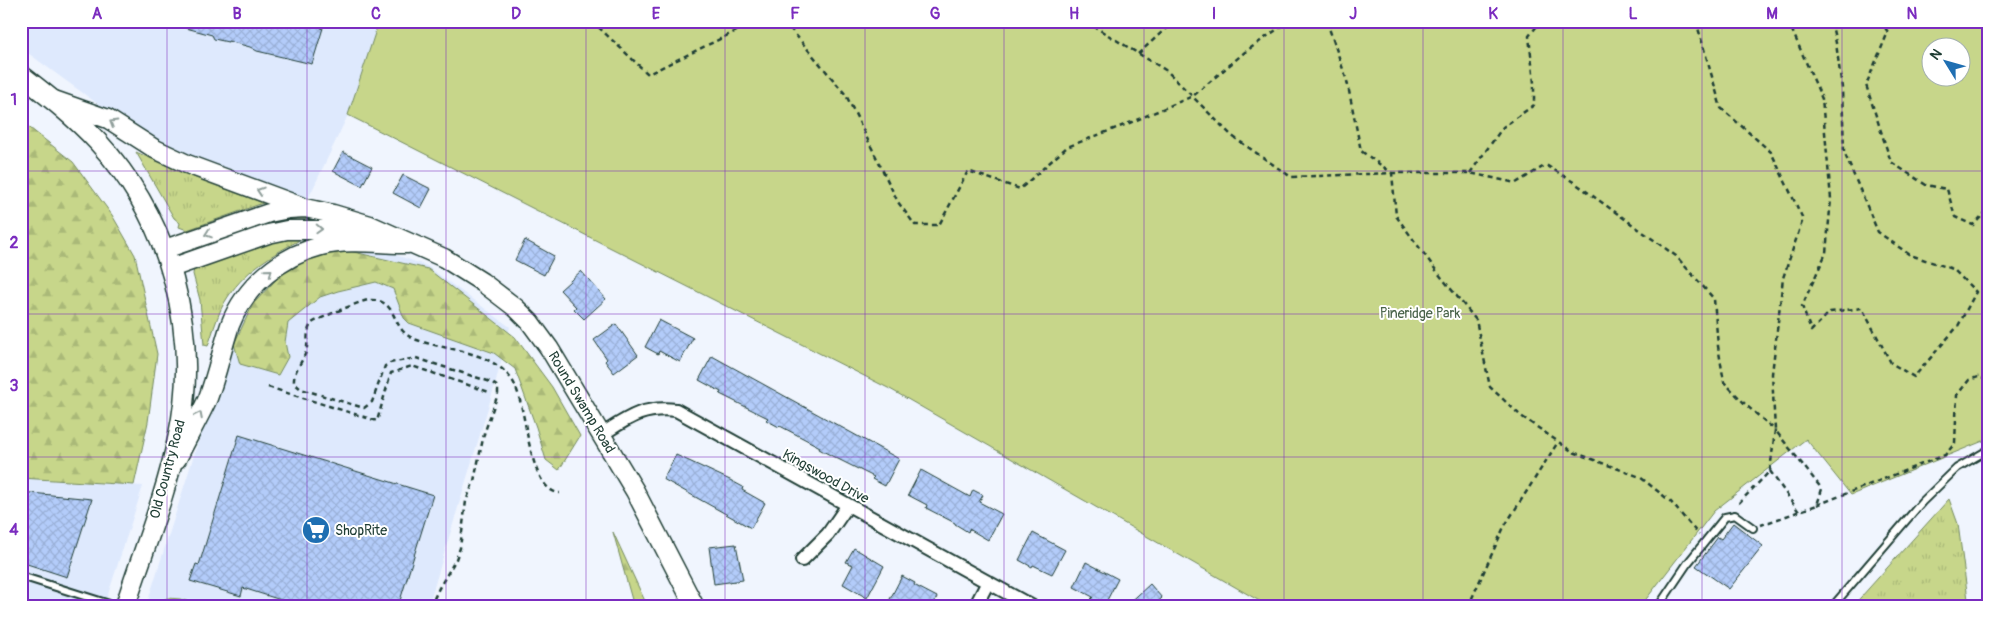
<svg xmlns="http://www.w3.org/2000/svg" width="2009" height="628" font-family="Pangolin,sans-serif">
<defs>
<pattern id="grass-tufts" width="24" height="20" patternUnits="userSpaceOnUse" patternTransform="scale(1.25)"><rect width="24" height="20" fill="#c7d68a"/><path d="M3 7l-1-3M5 7V3M7 7l1-3M15 17l-1-3M17 17v-4M19 17l1-3" fill="none" stroke="#aab978"/></pattern>
<pattern id="forest-firs" width="22" height="20" patternUnits="userSpaceOnUse" patternTransform="scale(1.25)"><rect width="22" height="20" fill="#c7d68a"/><path d="M5 1l3.5 6h-7zM16 11l3.5 6h-7z" fill="#aab978"/></pattern>
<pattern id="building-cross-hatch" width="8" height="8" patternUnits="userSpaceOnUse" patternTransform="scale(1.25)"><rect width="8" height="8" fill="#b3ccfa"/><path d="M0 0l8 8M0 8l8-8" fill="none" stroke="#9ab0d7"/></pattern>
</defs>
<rect width="100%" height="100%" fill="#f0f5fe"/>
<filter id="ink" filterUnits="userSpaceOnUse"><feTurbulence type="fractalNoise" baseFrequency=".02" numOctaves="2"/><feDisplacementMap in="SourceGraphic" scale="10" xChannelSelector="R" yChannelSelector="G"/><feConvolveMatrix kernelMatrix="1 2 1 2 8 2 1 2 1" color-interpolation-filters="sRGB"/></filter>
<g filter="url(#ink)">
<path fill="#dee9fd" d="M21 21H379L348 115 308 199 183 155 124 123 21 48Z
M371 246 427 266 510 327 494 388 428 607H146L237 319 264 283 303 252Z
M21 478 143 486 104 607H21Z"/>
<path fill="url(#grass-tufts)" stroke="#738a5f" d="M136 152 198 179 263 203 187 230 179 227 180 223 174 218Z
M295 215 314 217 315 219H292L276 222 191 251 189 250 274 219Z
M297 237 299 238 298 241C266 258 238 275 221 309 216 321 212 334 208 346L204 345 200 300 193 274 194 269 199 266 277 240Z
M1949 499 1958 524 1969 607H1852Z
M168 598 180 599 205 607H179L172 604 171 607H151L157 602Z"/>
<path fill="url(#forest-firs)" stroke="#738a5f" d="M21 121 73 162 112 215 135 255 157 354 148 422 134 485 21 478Z
M336 248 428 269 515 337 552 387 580 436 559 470 546 460 536 427 515 369 494 353 409 323 404 318 393 289 376 282 338 291 320 297 288 323 285 342 288 357 278 375 240 364 234 344 253 304 292 263Z
M613 532 644 599 651 607H634Z"/>
<path fill="#c7d68a" stroke="#738a5f" fill-rule="evenodd" d="M379 21H1988V439L1851 495 1806 439 1714 511 1640 607H1270L890 389 348 115ZM1932 48H1962V78H1932Z"/>
<path fill="url(#building-cross-hatch)" stroke="#1f3d34" d="M175 21H323L321 28H323L312 64 257 51 250 47 228 41V42L214 39 212 35 175 25Z
M343 152 372 167 362 186 333 171Z
M403 175 431 189 421 208 393 193Z
M525 240 554 256 544 275 515 260Z
M581 271 606 299 584 319 574 309 576 307 560 290Z
M659 320 693 338 680 362 659 351 658 354 645 347Z
M616 324 638 355 614 373 605 361 607 359 594 340Z
M712 356 899 459 885 486 872 479 874 477 832 456 819 449 820 447 780 426 779 427 766 420 768 418 720 394 721 392 699 380Z
M239 435 433 495 398 607H303L243 588 241 596 190 581 196 564 199 565Z
M676 455 730 480 743 487 742 490 765 503 751 528 663 479Z
M921 470 970 497 973 490 983 495 979 502 1002 514 988 540 969 529 968 532 955 524V523L926 508 927 505 908 495Z
M21 492 92 499 67 577 21 562Z
M1733 523 1763 546 1729 589 1696 566 1718 537 1721 539Z
M1033 533 1065 550 1052 574 1033 565 1032 567 1019 560Z
M736 544 743 580 714 584 709 547Z
M854 548 884 566 867 598 843 584 853 565 846 562Z
M1086 562 1118 579 1104 606 1091 599 1093 597 1074 587Z
M902 576 915 583 914 585 937 597 932 607H896L888 603Z
M1150 584 1162 598 1152 607H1125Z"/>
<g fill="none" stroke-linecap="round" stroke-linejoin="round">
<defs>
<path id="lane" d="M21 576 119 607
M1658 607 1687 564 1725 517 1735 515 1753 528
M1832 607 1922 502 1957 468 1988 450"/>
<path id="street" d="M601 435C628 418 643 406 676 410L1033 607
M802 560 828 534 848 505
M975 607 988 582"/>
<path id="secondary" d="M54 100 108 119 155 149 187 164 300 206
M165 249 269 213 289 209 305 208 333 214 370 225 444 258 482 282 516 308 530 322 549 348 635 491 695 607
M171 268 268 234 287 230H327L364 235
M177 459C187 438 199 418 208 398 217 374 222 349 230 325 245 286 281 256 321 246 349 239 380 244 408 244"/>
<path id="primary" d="M21 75C48 96 75 117 98 142 170 220 201 333 178 437 166 495 143 551 125 607"/>
</defs>
<use href="#lane" stroke="#1f3d34" stroke-width="10"/>
<use href="#street" stroke="#1f3d34" stroke-width="16"/>
<use href="#secondary" stroke="#1f3d34" stroke-width="21"/>
<use href="#primary" stroke="#1f3d34" stroke-width="22"/>
<path stroke="#1f3d34" stroke-width="2.5" stroke-dasharray="5 4" stroke-linecap="butt" d="M592 21 648 74 757 21
M784 21 846 95 898 202 915 225H939L968 171 1020 189 1067 147 1127 124 1193 96 1245 52 1289 21
M1085 21 1167 71 1232 136 1291 177 1392 173H1470L1516 183 1546 165 1575 183 1676 256 1714 299 1718 346 1724 382 1746 405 1775 430 1770 471 1736 506
M1329 21V28L1347 81 1361 151 1392 173 1396 216 1438 273 1476 320 1490 387 1521 416 1573 452 1640 477 1670 501 1699 535
M1696 21 1721 108 1771 152 1803 219 1783 278 1772 374 1775 430 1822 489 1817 505 1761 525
M1788 21 1822 99 1831 199 1826 253 1802 306 1811 331 1830 312 1862 308 1891 363 1914 377 1958 326 1976 292 1953 269 1910 255 1878 232 1844 152 1842 88 1836 43 1831 21
M1880 21 1888 32 1866 85 1891 162 1926 185 1947 189 1955 217 1973 225 1988 210
M1925 21 1930 24 1936 21
M1138 54 1174 21
M1470 173 1503 127 1534 105V83L1529 36 1541 21
M268 387 377 421 391 373 412 366 489 392
M1770 471 1799 512
M1817 505 1945 455 1955 443 1957 395 1969 380 1978 377 1988 380
M430 607 439 588 456 559 460 548 466 501 474 481 484 434 498 394V387L491 382 416 358 390 363 385 366 372 402 364 408 301 389 294 383C293 371 302 363 306 352 309 342 305 331 312 323 315 320 361 301 368 300 372 300 378 300 382 302 398 310 393 332 417 340 448 351 491 350 512 380 528 402 526 491 560 493
M1468 607 1504 527 1558 442"/>
<use href="#lane" stroke="#fff" stroke-width="6"/>
<use href="#street" stroke="#fff" stroke-width="12"/>
<use href="#secondary" stroke="#fff" stroke-width="18"/>
<use href="#primary" stroke="#fff" stroke-width="19"/>
</g>
<defs><path id="oneway-chevron" d="M-2-3.5L2.5 0L-2 3.5" fill="none" stroke-width="1.6" stroke-linecap="round" stroke-linejoin="round" transform="scale(1.25)"/></defs>
<g stroke="#8f9e9a">
<use href="#oneway-chevron" transform="translate(113 123) rotate(-149)"/>
<use href="#oneway-chevron" transform="translate(260 191) rotate(-162)"/>
<use href="#oneway-chevron" transform="translate(319 229) rotate(2)"/>
<use href="#oneway-chevron" transform="translate(208 234) rotate(161)"/>
<use href="#oneway-chevron" transform="translate(269 272) rotate(-39)"/>
<use href="#oneway-chevron" transform="translate(199 415) rotate(-63)"/>
</g>
</g>
<path fill="none" stroke="#7b2cbf" stroke-width="1" stroke-opacity="0.55" d="M167 21V607M307 21V607M446 21V607M586 21V607M725 21V607M865 21V607M1004 21V607M1144 21V607M1284 21V607M1423 21V607M1563 21V607M1702 21V607M1842 21V607M21 171H1988M21 314H1988M21 457H1988"/>
<defs>
<symbol id="supermarket-disc" viewBox="-11 -11 22 22"><circle r="9.5" fill="#1f6fb2" stroke="#fff"/><path d="M-6-5.5h2.5l.6 2H6L4.5 2H-2.5L-4.4-4H-6ZM-1.5 3.2a1.3 1.3 0 1 0 .1 0ZM3 3.2a1.3 1.3 0 1 0 .1 0Z" fill="#fff"/></symbol>
</defs>
<g fill-rule="evenodd">
<use href="#supermarket-disc" x="300" y="514" width="32" height="32"/>
</g>
<g text-anchor="middle" stroke-width="4" stroke-linejoin="round" paint-order="stroke">
<g font-size="14" fill="#49634a" stroke="#fff">
<text x="1420" y="318">Pineridge Park</text>
</g>
<g font-size="14" fill="#1f3d34" stroke="#fff">
<text transform="translate(582 402) rotate(59)" y="5">Round Swamp Road</text>
<text transform="translate(167 469) rotate(-75)" y="5">Old Country Road</text>
<text transform="translate(826 476) rotate(29)" y="5">Kingswood Drive</text>
</g>
<g font-size="14" fill="#1f3d34" stroke="#fff" text-anchor="start">
<text x="335" y="535">ShopRite</text>
</g>
</g>
<rect width="2009" height="628" fill="none" stroke="#fff" stroke-width="55"/>
<g transform="translate(1946 62) rotate(307)"><circle r="24" fill="#ffffff" stroke="#a5b1ae"/>
<path d="M0-4L9 19L0 12L-9 19Z" fill="#1f6fb2"/>
<text y="-8" font-size="14" font-weight="bold" text-anchor="middle" fill="#1f3d34">N</text>
</g>
<rect x="28" y="28" width="1954" height="572" fill="none" stroke="#7b2cbf" stroke-width="2"/>
<g font-size="16" text-anchor="middle" font-weight="bold" fill="#7b2cbf">
<text x="97" y="19">A</text>
<text x="237" y="19">B</text>
<text x="376" y="19">C</text>
<text x="516" y="19">D</text>
<text x="656" y="19">E</text>
<text x="795" y="19">F</text>
<text x="935" y="19">G</text>
<text x="1074" y="19">H</text>
<text x="1214" y="19">I</text>
<text x="1353" y="19">J</text>
<text x="1493" y="19">K</text>
<text x="1633" y="19">L</text>
<text x="1772" y="19">M</text>
<text x="1912" y="19">N</text>
<text x="14" y="105">1</text>
<text x="14" y="248">2</text>
<text x="14" y="391">3</text>
<text x="14" y="535">4</text>
</g>
</svg>
